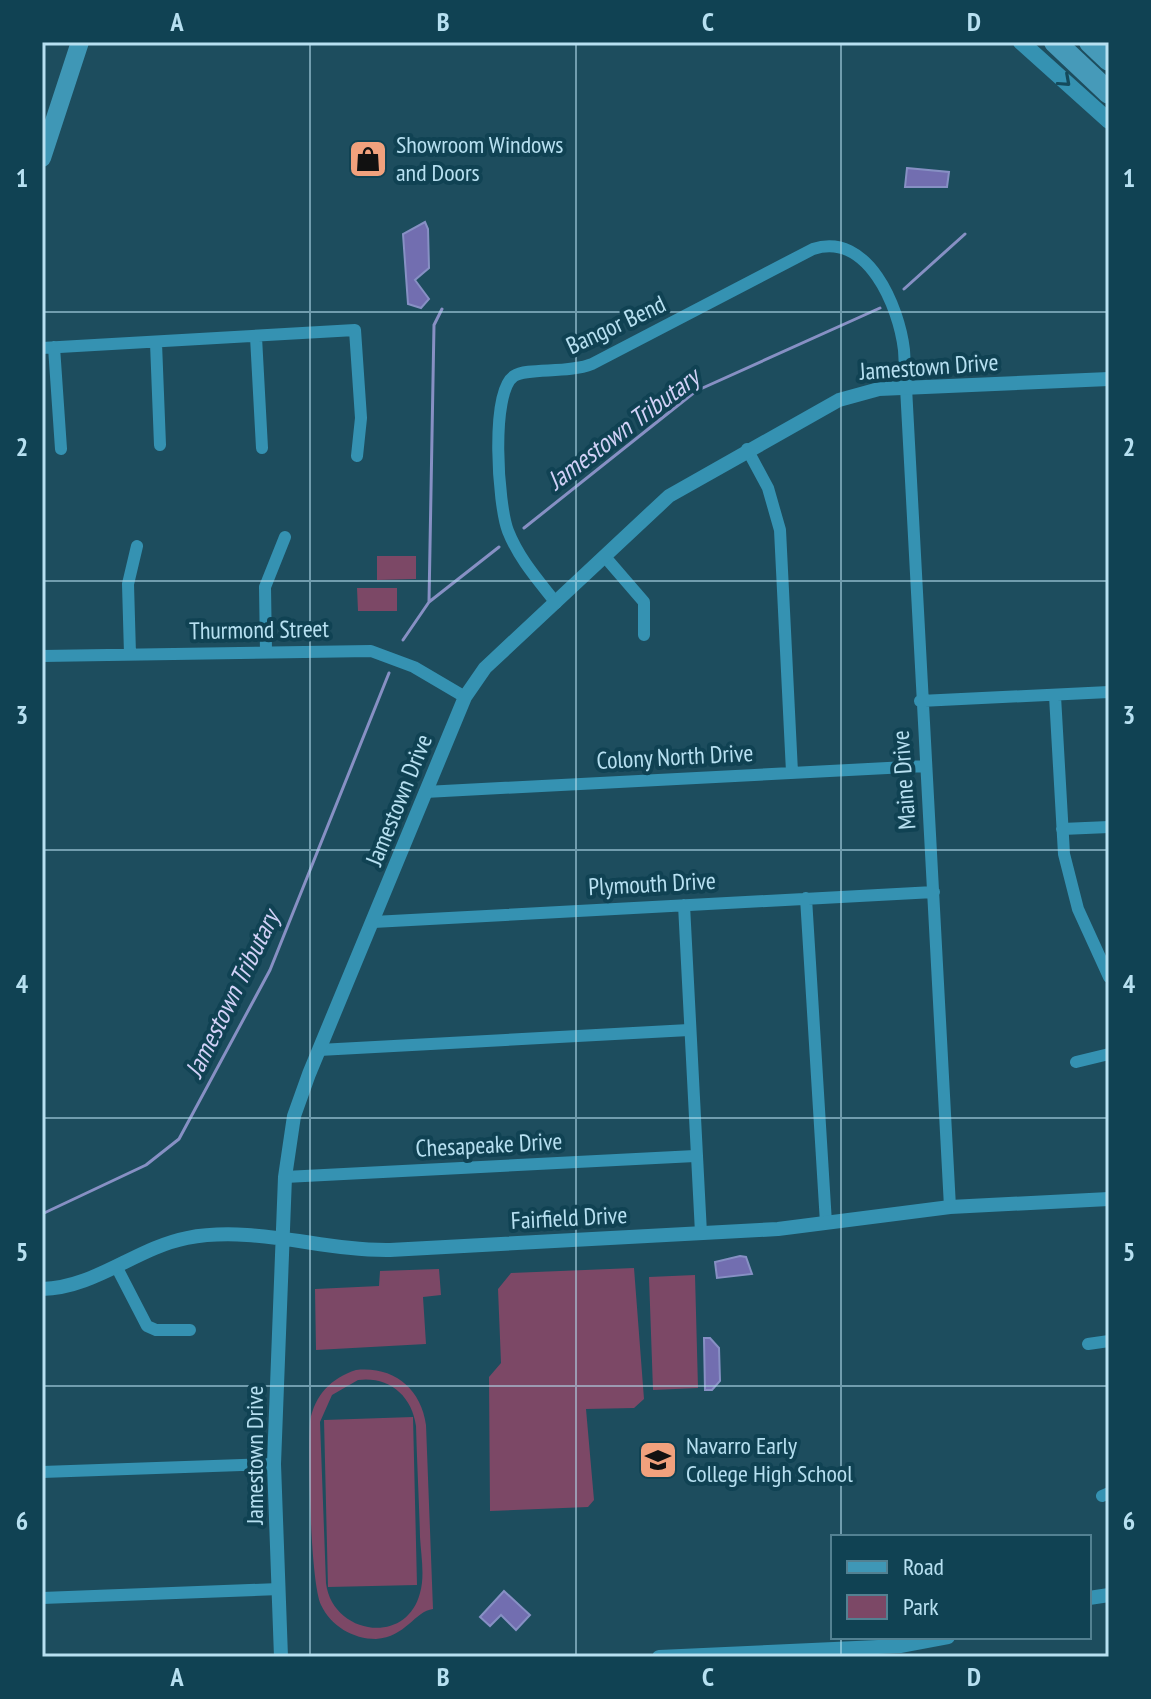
<svg xmlns="http://www.w3.org/2000/svg" width="1151" height="1699" font-family="'PT Sans Narrow',sans-serif">
<rect width="100%" height="100%" fill="#1d4d5e"/>
<path fill="#7c4866" fill-rule="evenodd" d="M377 556H416V579L377 580Z
M357 588H397V611H358Z
M634 1268 644 1399 634 1408 586 1409 594 1500 588 1507 490 1511 489 1377 501 1363 498 1289 511 1273Z
M439 1269 441 1295 423 1297 426 1344 316 1350 315 1289 379 1286 380 1271Z
M695 1275 698 1388 653 1390 649 1277Z
M356 1370C393 1366 421 1388 426 1425L433 1609C415 1611 406 1637 376 1639 353 1639 331 1626 321 1605 310 1580 308 1453 310 1421 315 1395 331 1378 356 1370ZM358 1380C388 1376 412 1395 416 1426 417 1463 419 1500 420 1537 421 1555 425 1576 420 1593 406 1647 332 1634 326 1583L320 1422 332 1395Z
M413 1417 417 1585 328 1587 324 1420Z"/>
<path fill="#726eb0" stroke="#8790c4" stroke-width="2" d="M907 168 949 172 947 187H905Z
M425 222 428 229 429 268 415 280 429 299 421 308 408 304 403 234Z
M740 1256 746 1257 752 1274 717 1278 715 1262Z
M704 1338H710L719 1348 720 1381 712 1390H705Z
M504 1591 530 1615 516 1630 501 1615 490 1626 480 1617Z"/>
<g fill="none" stroke-linecap="round" stroke-linejoin="round">
<path stroke="#8790c4" stroke-width="3" d="M904 289 965 234
M524 528 696 391 880 308
M429 602 434 325 442 309
M403 640 429 602 499 547
M42 1214 146 1165 179 1139 270 970 389 673"/>
<path stroke="#3592b2" stroke-width="12" d="M256 337 262 448
M156 343 160 445
M54 347 61 449
M42 348 355 330 361 418 357 456
M747 449 768 488 780 530 792 772
M606 558 644 602V635
M556 603C538 580 519 559 508 531 498 505 490 392 514 376 528 367 567 374 592 364L813 249C868 231 899 307 904 350L950 1207
M266 652 265 587 285 537
M130 654 128 584 137 546
M42 656 371 651 414 667 465 697
M1055 696 1064 854 1078 909 1109 977
M920 701 1109 692
M425 792 926 766
M1062 829 1109 827
M806 898 826 1223
M684 905 701 1233
M373 922 934 892
M319 1050 689 1030
M1076 1062 1109 1054
M285 1177 695 1156
M116 1266 147 1326 156 1330H190
M1088 1344 1109 1341
M42 1472 274 1464
M1102 1496 1109 1493
M42 1598 279 1589"/>
<path stroke="#3592b2" stroke-width="14" d="M42 1289C95 1288 136 1248 187 1238 254 1225 323 1251 390 1250L778 1229 950 1207 1109 1199
M1089 1598 1109 1595
M281 1657 274 1464 285 1177 294 1116 309 1074 465 697 485 668 669 496 839 400 879 389 1109 379
M659 1657 900 1646 948 1637"/>
<path stroke="#3592b2" stroke-width="16" d="M1021 42 1109 121"/>
<path stroke="#3f97b6" stroke-width="18" d="M42 158 80 42"/>
<path stroke="#469ab9" stroke-width="22" d="M1055 42 1109 93
M1090 42 1109 60"/>
</g>
<defs><path id="oneway-chevron" d="M-2-3.5L2.5 0L-2 3.5" fill="none" stroke-width="1.6" stroke-linecap="round" stroke-linejoin="round" transform="scale(2)"/></defs>
<use stroke="#144a5c" href="#oneway-chevron" transform="translate(1065 81) rotate(42)"/>
<path fill="none" stroke="#b7e0f1" stroke-width="2" stroke-opacity="0.55" d="M310 42V1657M576 42V1657M841 42V1537M42 312H1109M42 581H1109M42 850H1109M42 1118H1109M42 1386H1109M841 1637V1657"/>
<defs>
<symbol id="shop-square" viewBox="-11 -11 22 22"><rect x="-9" y="-9" width="18" height="18" rx="4" fill="#f1a17d" stroke="#104253"/><path d="M-5-2.5h2.3a2.7 3.5 0 0 1 5.4 0H5L5.5 6h-11ZM-1.5-2.5h3a1.5 2.3 0 0 0-3 0Z" fill="#111"/></symbol>
<symbol id="school-square" viewBox="-11 -11 22 22"><rect x="-9" y="-9" width="18" height="18" rx="4" fill="#f1a17d" stroke="#104253"/><path d="M0-5L7-2L0 1L-7-2ZM-4 1L0 2.5L4 1V4Q0 6-4 4Z" fill="#111"/></symbol>
</defs>
<g fill-rule="evenodd">
<use href="#shop-square" x="346" y="137" width="44" height="44"/>
<use href="#school-square" x="636" y="1438" width="44" height="44"/>
</g>
<g text-anchor="middle" stroke-width="8" stroke-linejoin="round" paint-order="stroke">
<g font-size="24" fill="#b7e0f1" stroke="#104253" text-anchor="start">
<text x="396" y="153">Showroom Windows<tspan x="396" dy="28">and Doors</tspan></text>
<text x="686" y="1454">Navarro Early<tspan x="686" dy="28">College High School</tspan></text>
</g>
<g font-size="24" fill="#b7e0f1" stroke="#104253">
<text transform="translate(616 325) rotate(-25)" y="8">Bangor Bend</text>
<text transform="translate(929 367) rotate(-4)" y="8">Jamestown Drive</text>
<text transform="translate(259 630) rotate(-1)" y="8">Thurmond Street</text>
<text transform="translate(675 757) rotate(-3)" y="8">Colony North Drive</text>
<text transform="translate(904 780) rotate(-94)" y="8">Maine Drive</text>
<text transform="translate(399 800) rotate(-68)" y="8">Jamestown Drive</text>
<text transform="translate(652 884) rotate(-3)" y="8">Plymouth Drive</text>
<text transform="translate(489 1145) rotate(-3)" y="8">Chesapeake Drive</text>
<text transform="translate(569 1218) rotate(-3)" y="8">Fairfield Drive</text>
<text transform="translate(255 1455) rotate(-90)" y="8">Jamestown Drive</text>
</g>
<g font-size="26" font-style="italic" fill="#d1d1f7" stroke="#104253">
<text transform="translate(623 429) rotate(-37)" y="9">Jamestown Tributary</text>
<text transform="translate(232 994) rotate(-64)" y="9">Jamestown Tributary</text>
</g>
</g>
<rect width="1151" height="1699" fill="none" stroke="#104253" stroke-width="88"/>
<rect x="831" y="1535" width="260" height="104" fill="#104253" stroke="#538192" stroke-width="2"/>
<rect x="847" y="1561" width="40" height="12" fill="#3f97b6" stroke="#538192" stroke-width="2"/>
<text x="903" y="1575" font-size="24" fill="#b7e0f1">Road</text>
<rect x="847" y="1595" width="40" height="24" fill="#7c4866" stroke="#538192" stroke-width="2"/>
<text x="903" y="1615" font-size="24" fill="#b7e0f1">Park</text>
<rect x="44" y="44" width="1063" height="1611" fill="none" stroke="#b7e0f1" stroke-width="3"/>
<g font-size="26" text-anchor="middle" font-weight="bold" fill="#b7e0f1">
<text x="177" y="31">A</text>
<text x="443" y="31">B</text>
<text x="708" y="31">C</text>
<text x="974" y="31">D</text>
<text x="22" y="187">1</text>
<text x="1129" y="187">1</text>
<text x="22" y="456">2</text>
<text x="1129" y="456">2</text>
<text x="22" y="724">3</text>
<text x="1129" y="724">3</text>
<text x="22" y="993">4</text>
<text x="1129" y="993">4</text>
<text x="22" y="1261">5</text>
<text x="1129" y="1261">5</text>
<text x="22" y="1530">6</text>
<text x="1129" y="1530">6</text>
<text x="177" y="1686">A</text>
<text x="443" y="1686">B</text>
<text x="708" y="1686">C</text>
<text x="974" y="1686">D</text>
</g>
</svg>
